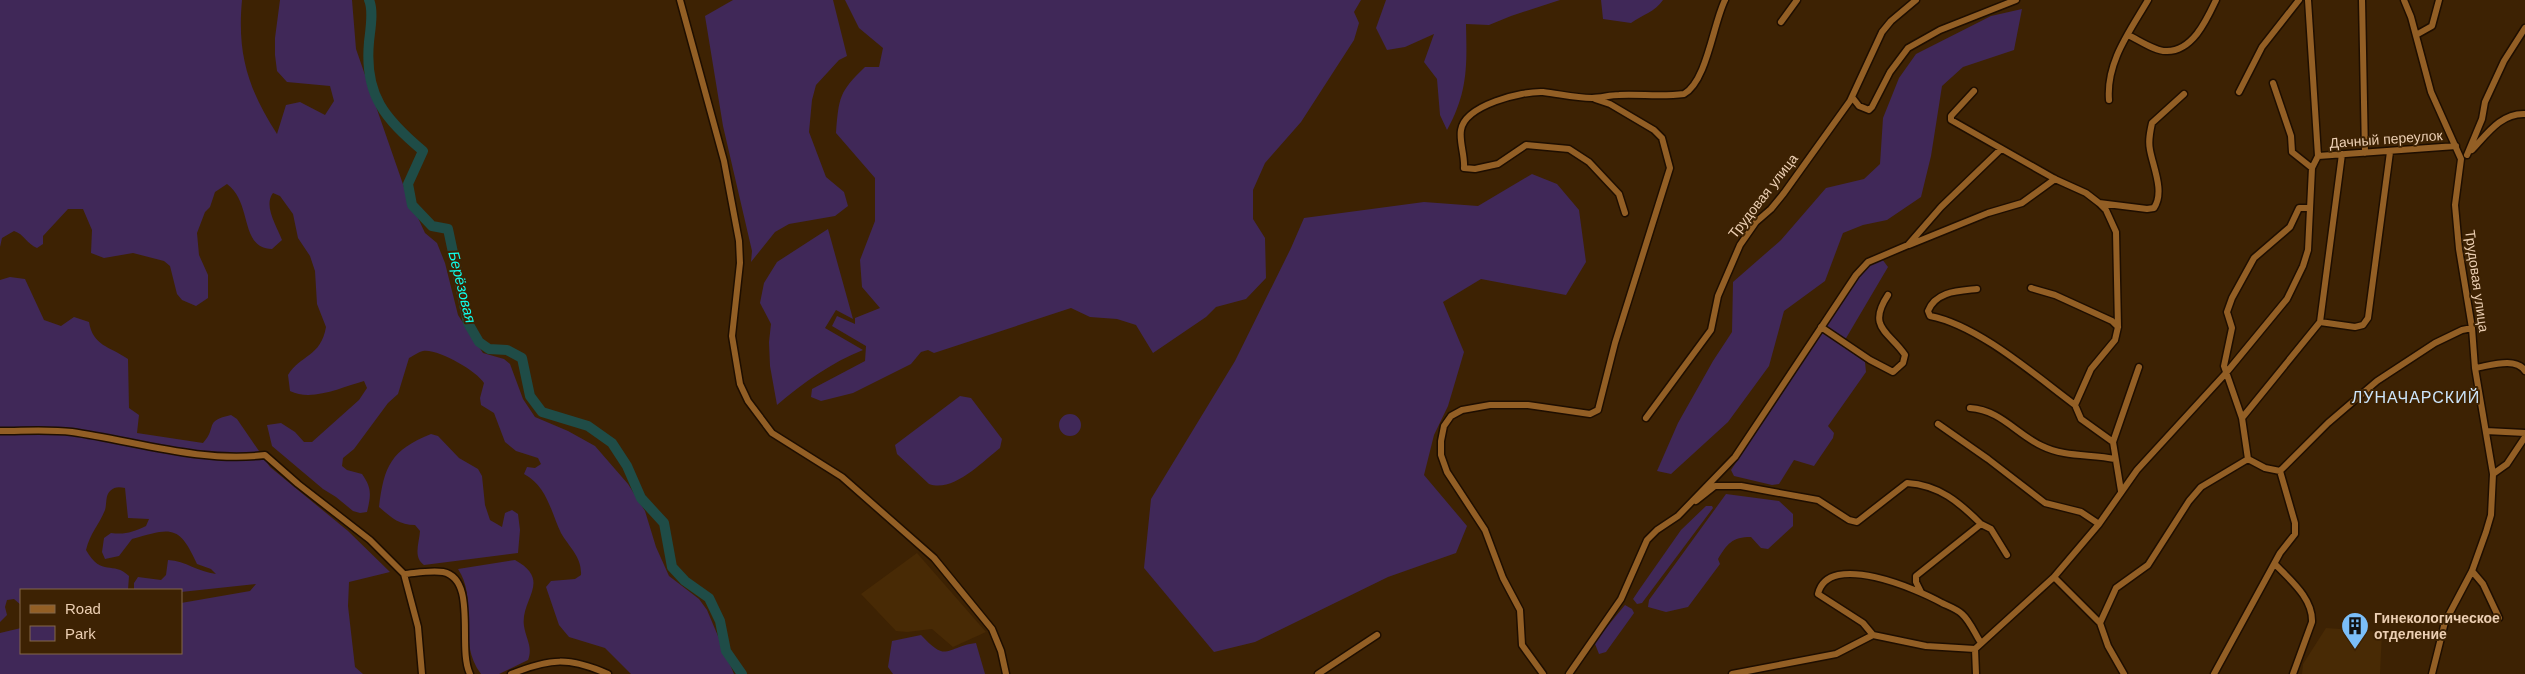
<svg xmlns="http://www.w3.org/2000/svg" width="2525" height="674" font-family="Arial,sans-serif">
<rect width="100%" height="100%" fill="#3d2203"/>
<path fill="#482a05" d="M917 553 986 632 953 647 932 629 907 632 896 631 861 594Z
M2326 628 2382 632 2380 674H2302L2303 664Z"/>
<path fill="#402858" d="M0 0H242C237 54 248 89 277 134L286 105 300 102 325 115 334 101 330 86 287 82 277 71 275 55V38L280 0H352L356 49 405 190 425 233 437 243 445 263 458 315 483 353 504 359 510 364 523 399 535 417 568 431 595 446 628 484 645 511 656 547 669 576 699 599 707 610 734 674H631L605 648 569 637 559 625 546 587 551 581 575 579 581 575C582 557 569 547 561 533 551 512 547 486 524 474L527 467 535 468 541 464 538 458 516 451 505 442 494 413 481 405 480 398 484 383C477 371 437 348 423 351 418 352 413 356 409 358L398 394 388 403 354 449 343 458 342 466 347 470 362 474C372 488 371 495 367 512L360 513 353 511 336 497 323 489 272 446 267 425 281 423 295 432 304 442H312L359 400 367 388 364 381C342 387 312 402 290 391L288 375C300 355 321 357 326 327L317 304 315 271 310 256 298 238 293 214 280 196 273 193C263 206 277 226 282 240L272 249C239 248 253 203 227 184L215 192 210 207 205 212 197 233 199 255 208 275V298L196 306 182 300 177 294 170 266 164 261 133 253 104 258 91 253 92 230 83 209H68L43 236V244L37 248C27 244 24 234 14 231L2 238 0 247Z
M733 0H833L847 56 839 60 816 85 812 100 809 132 826 177 844 192 848 206 835 216 789 224 775 232 751 262 752 251 723 126 705 16Z
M845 0H1361L1354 12 1359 23 1354 40 1301 122 1265 163 1253 190V219L1265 238 1266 278 1246 299 1216 307 1206 317 1153 353 1136 325 1117 319 1090 317 1071 308 934 353 928 350 921 352 911 364 853 393 821 401 811 397 812 389 865 361 866 346 832 326 837 316 855 324V318L880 308 862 287 860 260 875 221V178L836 133C839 97 839 92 865 67H879L883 48 859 28Z
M1386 0H1560L1511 16 1489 25 1466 24C1467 66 1468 92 1447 130L1440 115 1437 79 1424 62 1434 34 1405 47 1387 50 1376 28Z
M1601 0H1663C1655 12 1642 15 1631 23L1603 19Z
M2022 9 2014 50 1963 67 1942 86 1931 156 1921 197 1887 220 1863 225 1843 233 1825 281 1784 311 1769 366 1728 422 1671 474 1657 471 1678 423 1713 361 1732 332 1733 282 1781 240 1826 188 1864 179 1880 164 1883 118 1899 78 1916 54 1991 16Z
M1532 174 1557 184 1579 210 1586 262 1566 295 1481 279 1443 302 1464 352 1448 406 1434 435 1424 475 1467 526 1456 553 1388 577 1255 642 1214 652 1144 568 1151 499 1235 361 1291 248 1304 218 1424 202 1478 206Z
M828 229 853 319 836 310 825 328 863 350C832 362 803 383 777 405L770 366 769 342 771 324 760 303 764 283 777 262Z
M1882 259 1888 267 1842 345 1865 362 1866 372 1828 426 1834 433 1833 438 1814 466 1794 460 1779 484 1772 485 1734 476 1731 470 1867 265Z
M10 277 25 279 44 320 61 326 74 317 89 322C93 346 109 346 128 359L129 408 139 415 137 433 203 443C218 427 203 421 231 415L237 419 270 467 348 531 390 572 349 582 348 606 355 667 363 674H0V633L21 628V653H181V603L250 591 256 584 181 592 134 590V583L138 577 161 580 166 575 168 560C186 561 198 572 216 574L211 569 197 564C179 524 171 528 132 539L119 556 105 559 102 552 104 538 111 533C125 535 133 532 146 526L149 519 128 518 125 488C120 487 115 486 110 491 105 496 107 504 105 510 99 525 90 533 86 550 102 578 113 560 129 576L128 590H21V605L14 599 7 600 5 607 7 615 0 622V280Z
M960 396 971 398 1002 439 1000 448C982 462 953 493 929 484L897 454 895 445Z
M1059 425a11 11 0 1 1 22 0a11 11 0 1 1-22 0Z
M431 434 438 436 459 458 478 469 482 476 485 505 490 520 502 527 505 513 512 510 518 514 520 530 518 553 424 565C413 557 419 544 420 531L415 525C399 525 392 518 379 507 384 466 391 450 431 434Z
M1726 494 1779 501 1793 514V526L1768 549 1761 548 1751 537C1732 537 1727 544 1718 559L1720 564 1688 607 1666 612 1648 607 1649 600Z
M1706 506H1712L1713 508 1642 603 1637 604 1633 599 1639 590 1681 530Z
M515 560C553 581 520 599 524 626 526 639 533 647 528 660L499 674H481C456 641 479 600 458 569Z
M1625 605 1632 609 1634 613 1606 652 1599 654 1595 644 1596 640Z
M921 635C948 664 945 647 976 643L985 674H893L888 667 892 641Z"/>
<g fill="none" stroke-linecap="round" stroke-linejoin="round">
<path stroke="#1f4c47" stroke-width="10" d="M369 0C374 11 370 31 369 42 364 95 385 119 423 151L408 184 412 205 432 226 448 229 468 323 479 342 489 349 507 350 522 358 530 396 542 412 588 426 612 443 627 466 641 498 664 523 672 567 685 581 709 598 720 621 726 651 742 674"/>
<defs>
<path id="minor" d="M680 0 724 161 739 241 740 263 732 336 740 384 748 401 772 433 842 477 934 558 992 629 1001 651 1006 674
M2362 0 2365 153
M2404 0 2411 17 2431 92 2461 159 2455 205 2459 249 2472 328 2475 368 2493 474 2491 515 2486 532 2472 571 2445 622 2432 674
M1781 22 1797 0
M2128 35C2139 40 2156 52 2167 51 2193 51 2207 19 2216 0
M2416 35 2432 26 2439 0
M2273 83 2291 136 2292 152 2312 168
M1974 91 1951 116V120L2055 179 2086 193 2099 203 2147 209 2154 208C2165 192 2153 167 2150 150 2148 141 2150 132 2152 123L2184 94
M2239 92 2262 47 2299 0
M1852 97 1859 106 1869 110 1872 107 1890 72 1908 48 1940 30 2016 0
M2109 100C2106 62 2130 31 2148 0
M2472 150C2487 134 2501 113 2525 114
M2467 155 2482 119 2485 102 2504 61 2525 28
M2318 156 2456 146
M2099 203 2106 210 2116 232 2118 327 2115 340 2091 369 2075 405 2081 419 2113 442
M1625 213 1619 194 1589 162 1569 149 1526 145 1498 164 1475 169 1464 168C1465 155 1459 142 1461 130 1465 105 1522 91 1543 92 1560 94 1575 98 1592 98 1601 98 1610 95 1619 95 1641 94 1662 97 1684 94 1707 81 1713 24 1725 0
M1909 245 1988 213 2022 203 2055 179
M2031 288 2055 295 2112 321 2118 327
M1977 289C1959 291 1936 291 1928 311L1930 316C1978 325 2036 376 2075 405
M2320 322 2355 327 2363 325 2368 318 2390 152
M1821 327 1870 360 1893 372 1903 363 1905 355C1890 332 1866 328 1888 295
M2475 368C2489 366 2516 356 2525 371
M1970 408C2001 410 2016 434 2042 446 2064 457 2091 454 2115 459
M1646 418 1711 330 1718 296 1740 245 1756 222 1771 209 1784 193 1850 101 1882 32 1891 21 1916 0
M2242 418 2320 322 2342 154
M1938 424 1988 459 2045 503 2081 512 2099 524
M0 431C24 431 49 429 72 432 135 441 201 463 265 455L298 484 370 540 404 574 418 627 422 674
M2486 431 2525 433
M2280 471 2265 468 2248 459 2242 418 2224 366 2232 328 2227 312 2232 298 2254 258 2290 227 2299 208H2309
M2493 474 2507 464 2525 437
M2121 491 2113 442 2139 367
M1696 501 1715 486H1741L1818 500 1849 520 1857 522 1907 483C1939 485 1959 502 1981 524L1916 576V582L1921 592
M1981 524 1991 529 2007 555
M2275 564C2290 580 2313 598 2312 622L2293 674
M2472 571 2483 584 2499 618
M404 574C416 573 431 570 443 572 478 579 457 648 470 674
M2054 577 2100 623 2108 646 2124 674
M2100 623 2116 588 2148 565 2189 501 2201 487 2248 459
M1975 649 2054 577 2099 524 2137 470 2226 373 2287 299 2303 266 2308 250 2312 168 2318 156 2308 0
M1975 649 1926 646 1873 635 1863 623 1818 594C1828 550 1919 590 1942 603 1948 606 1957 609 1962 614 1970 621 1975 634 1981 643
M1975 649 1976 674
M511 674C551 658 569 657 608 674
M1318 674 1377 635
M1543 674 1522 645 1520 610 1503 578 1485 530 1447 472 1441 455V441L1444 426 1451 416 1462 410 1490 405H1528L1590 414 1598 410 1615 343 1670 168 1662 138 1654 130 1610 104 1595 99
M1569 674 1621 599 1647 540 1657 530 1678 516 1735 457 1856 275 1868 262 1908 245 1941 207 2001 149
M1732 674 1836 654 1873 635
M2214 674 2280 553 2295 534V523L2280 471 2328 423 2377 381 2435 343 2462 330 2472 328"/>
</defs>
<use href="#minor" stroke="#1e0e00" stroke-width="9"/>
<use href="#minor" stroke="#935f25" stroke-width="6"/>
</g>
<defs>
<symbol id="building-pin" viewBox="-11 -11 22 30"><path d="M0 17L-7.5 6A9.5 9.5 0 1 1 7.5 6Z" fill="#7bbef8" stroke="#3d2203"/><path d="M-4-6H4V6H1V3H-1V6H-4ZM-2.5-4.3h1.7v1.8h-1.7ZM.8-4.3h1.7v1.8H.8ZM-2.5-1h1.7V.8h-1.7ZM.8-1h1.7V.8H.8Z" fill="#111"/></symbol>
</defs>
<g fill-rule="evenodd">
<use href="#building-pin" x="2339" y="610" width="32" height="43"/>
</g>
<g text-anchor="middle" stroke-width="4" stroke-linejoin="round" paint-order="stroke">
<g font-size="14" fill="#eccfb3" stroke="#3d2203">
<text transform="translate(2386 139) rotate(-4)" y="5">Дачный переулок</text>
<text transform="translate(1763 196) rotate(-52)" y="5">Трудовая улица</text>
<text transform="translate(2477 281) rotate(82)" y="5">Трудовая улица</text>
</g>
<g font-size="14" font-weight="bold" fill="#eccfb3" stroke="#3d2203" text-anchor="start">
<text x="2374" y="623">Гинекологическое<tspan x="2374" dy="16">отделение</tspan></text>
</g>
<g font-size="15" font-style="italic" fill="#0ffdeb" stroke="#3d2203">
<text transform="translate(462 287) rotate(76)" y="5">Берёзовая</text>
</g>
<g font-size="16" letter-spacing="1" fill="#cde6fc" stroke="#3d2203">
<text x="2416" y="403">ЛУНАЧАРСКИЙ</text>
</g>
</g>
<rect x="20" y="589" width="162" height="65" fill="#3d2203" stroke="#836749"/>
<rect x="30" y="605" width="25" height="8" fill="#935f25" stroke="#836749"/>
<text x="65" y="614" font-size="15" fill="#eccfb3">Road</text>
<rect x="30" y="626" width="25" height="15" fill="#402858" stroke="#836749"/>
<text x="65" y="639" font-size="15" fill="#eccfb3">Park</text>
</svg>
